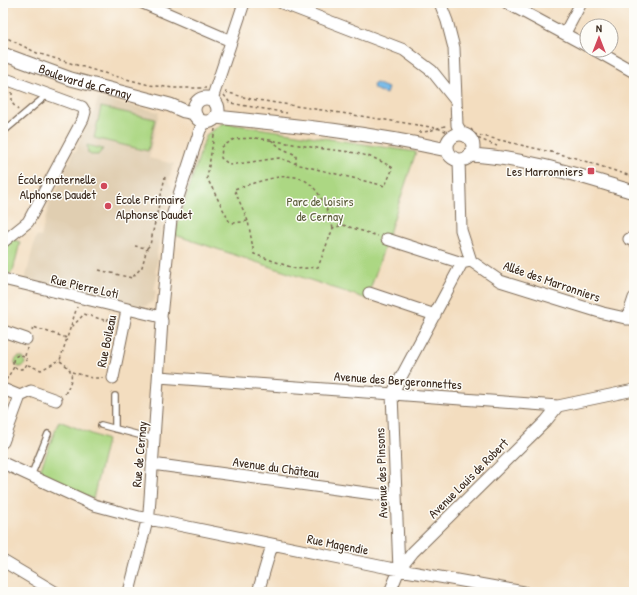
<svg xmlns="http://www.w3.org/2000/svg" width="637" height="595" font-family="'Patrick Hand',sans-serif">
<rect width="100%" height="100%" fill="#fdfcf7"/>
<filter id="ink" filterUnits="userSpaceOnUse"><feTurbulence type="fractalNoise" baseFrequency=".025" numOctaves="2"/><feDisplacementMap in="SourceGraphic" scale="8" xChannelSelector="R" yChannelSelector="G"/><feConvolveMatrix kernelMatrix="1 2 1 2 8 2 1 2 1" color-interpolation-filters="sRGB"/></filter>
<filter id="wash" filterUnits="userSpaceOnUse"><feTurbulence type="fractalNoise" baseFrequency=".012" numOctaves="4" result="noise"/><feDisplacementMap in="SourceGraphic" scale="16" xChannelSelector="R" yChannelSelector="G"/><feGaussianBlur stdDeviation="0.9" result="paint"/><feColorMatrix in="noise" values="0 0 0 0 0 0 0 0 0 0 0 0 0 0 0 0 0 1.4 0 .05"/><feComposite in="paint" operator="in"/></filter>
<g filter="url(#wash)">
<rect width="100%" height="100%" fill="#f3ddbf"/>
<path fill="#e0ceb1" d="M98 98 159 112 149 158 174 164 168 181 173 189 164 217 156 257 158 258 155 272 158 273 154 290 156 291 154 301 146 306 127 304 25 280 36 236 41 237 51 195 56 196 62 173H65L67 162 70 163 73 152H76L80 139 94 113Z"/>
<path fill="#acd783" stroke="#748050" d="M101 107 155 119 148 151 94 138Z
M224 123 416 152 367 299 175 235 179 219 206 135Z
M87 145 103 149 98 155H91L88 153Z
M12 239 20 242 13 271 8 275 3 274V247Z
M15 362a5 5 0 1 1 10 0a5 5 0 1 1-10 0Z
M59 421 107 440 93 499 39 473Z"/>
<path fill="#71b8e8" stroke="#567183" d="M376 83 388 88 386 94 374 89 373 85Z"/>
</g>
<g filter="url(#ink)">
<g fill="none" stroke-linecap="round" stroke-linejoin="round">
<defs>
<path id="service" d="M3 132 47 95
M115 396V429
M101 425 154 439
M31 476 48 434"/>
<path id="minor" d="M143 3 231 41
M282 3 404 50 432 71 456 101
M440 3 447 21 454 48 457 125 462 134
M507 3 587 46
M565 33 581 3
M595 50 634 72
M3 78 82 107 85 112 83 119 28 222 3 242
M212 99 244 3
M459 160 461 230 471 261 500 281 603 313 634 320
M387 239 462 263
M629 239 634 241
M3 279 161 317
M369 293 435 315
M627 319 634 298
M3 331 26 339
M159 377 558 406 634 390
M113 378 127 310
M3 389 20 396
M3 442 20 396 31 391 56 400
M3 463 94 505 139 517 389 568 524 592
M152 464 396 497
M3 561 55 592
M399 570 392 394 462 263 471 261
M129 592 149 513 162 321 161 317 171 219 200 130 205 122
M258 592 272 545
M390 592 399 570 413 552 546 421 558 406"/>
<g id="tertiary">
<path id="s1" d="M3 54 71 79 170 105 184 111 194 113"/>
<circle cx="206" cy="110" r="12"/>
<path d="M216 117C293 125 371 133 447 150"/>
<circle cx="460" cy="147" r="13"/>
<path d="M470 155C527 158 580 176 634 192"/>
</g>
</defs>
<use href="#service" stroke="#7b6956" stroke-width="8"/>
<use href="#minor" stroke="#7b6956" stroke-width="13"/>
<use href="#tertiary" stroke="#7b6956" stroke-width="15"/>
<path stroke="#7b6956" stroke-width="1.5" stroke-dasharray="3 3" stroke-linecap="butt" d="M3 36 37 53 100 72 149 85 174 88H206
M12 92V103L18 110
M225 92 251 99 437 128 451 133
M224 95 230 103 287 113
M215 129 207 178 229 221 234 223 248 221 254 254 296 269 318 267 333 228 343 225 378 236
M471 129 477 138 497 146
M419 132C428 133 438 127 446 126
M474 134 572 157 634 177
M256 138C277 141 297 145 317 148 347 152 366 151 393 168L385 186 300 165 279 158 230 165 221 158 222 147 234 139Z
M271 140 281 148 296 155V164
M248 221 234 189C290 172 313 162 333 228
M147 248 150 245 165 177
M99 270 132 278 142 267 147 248 135 246
M72 327 84 314 107 321 110 315
M32 331 33 327 67 338
M13 362a7 7 0 1 1 14 0a7 7 0 1 1-14 0Z
M25 356 27 348
M60 361C77 372 72 380 64 396
M28 365 41 370 60 360 77 307
M72 372 92 378H103
M6 380 14 367"/>
<use href="#service" stroke="#fff" stroke-width="5.5"/>
<use href="#minor" stroke="#fff" stroke-width="11"/>
<use href="#tertiary" stroke="#fff" stroke-width="13"/>
</g>
</g>
<g fill="#d1495b" stroke="#fdfcf7" stroke-width="1.5">
<rect x="587" y="167" width="8" height="8" rx="2"/>
<circle cx="104" cy="186" r="4"/>
<circle cx="108" cy="206" r="4"/>
</g>
<g text-anchor="middle" stroke-width="3" stroke-linejoin="round" paint-order="stroke">
<g font-size="13" fill="#3b2a1e" stroke="#fdfcf7">
<text dy="5" stroke="none"><textPath href="#s1" startOffset="87">Boulevard de Cernay</textPath></text>
<text transform="translate(552 281) rotate(19)" y="5">Allée des Marronniers</text>
<text transform="translate(85 286) rotate(13)" y="5">Rue Pierre Loti</text>
<text transform="translate(106 341) rotate(-78)" y="5">Rue Boileau</text>
<text transform="translate(398 380) rotate(4)" y="5">Avenue des Bergeronnettes</text>
<text transform="translate(139 454) rotate(-85)" y="5">Rue de Cernay</text>
<text transform="translate(276 467) rotate(8)" y="5">Avenue du Château</text>
<text transform="translate(381 473) rotate(-92)" y="5">Avenue des Pinsons</text>
<text transform="translate(468 478) rotate(-45)" y="5">Avenue Louis de Robert</text>
<text transform="translate(338 544) rotate(11)" y="5">Rue Magendie</text>
</g>
<g font-size="13" fill="#3b2a1e" stroke="#fdfcf7" text-anchor="end">
<text x="583" y="176">Les Marronniers</text>
<text x="96" y="184">École maternelle<tspan x="96" dy="15">Alphonse Daudet</tspan></text>
<text x="116" y="204" text-anchor="start">École Primaire<tspan x="116" dy="15">Alphonse Daudet</tspan></text>
</g>
<g font-size="13" fill="#5d5e3c" stroke="#fdfcf7">
<text x="320" y="206">Parc de loisirs<tspan x="320" dy="15">de Cernay</tspan></text>
</g>
</g>
<rect width="637" height="595" fill="none" stroke="#fdfcf7" stroke-width="16"/>
<g transform="translate(599 38)"><circle r="19" fill="#fdfcf7" stroke="#afa8a0"/>
<path d="M0-3L7 15L0 10L-7 15Z" fill="#d1495b"/>
<text y="-6" font-size="11" font-weight="bold" text-anchor="middle" fill="#3b2a1e">N</text>
</g>
</svg>
